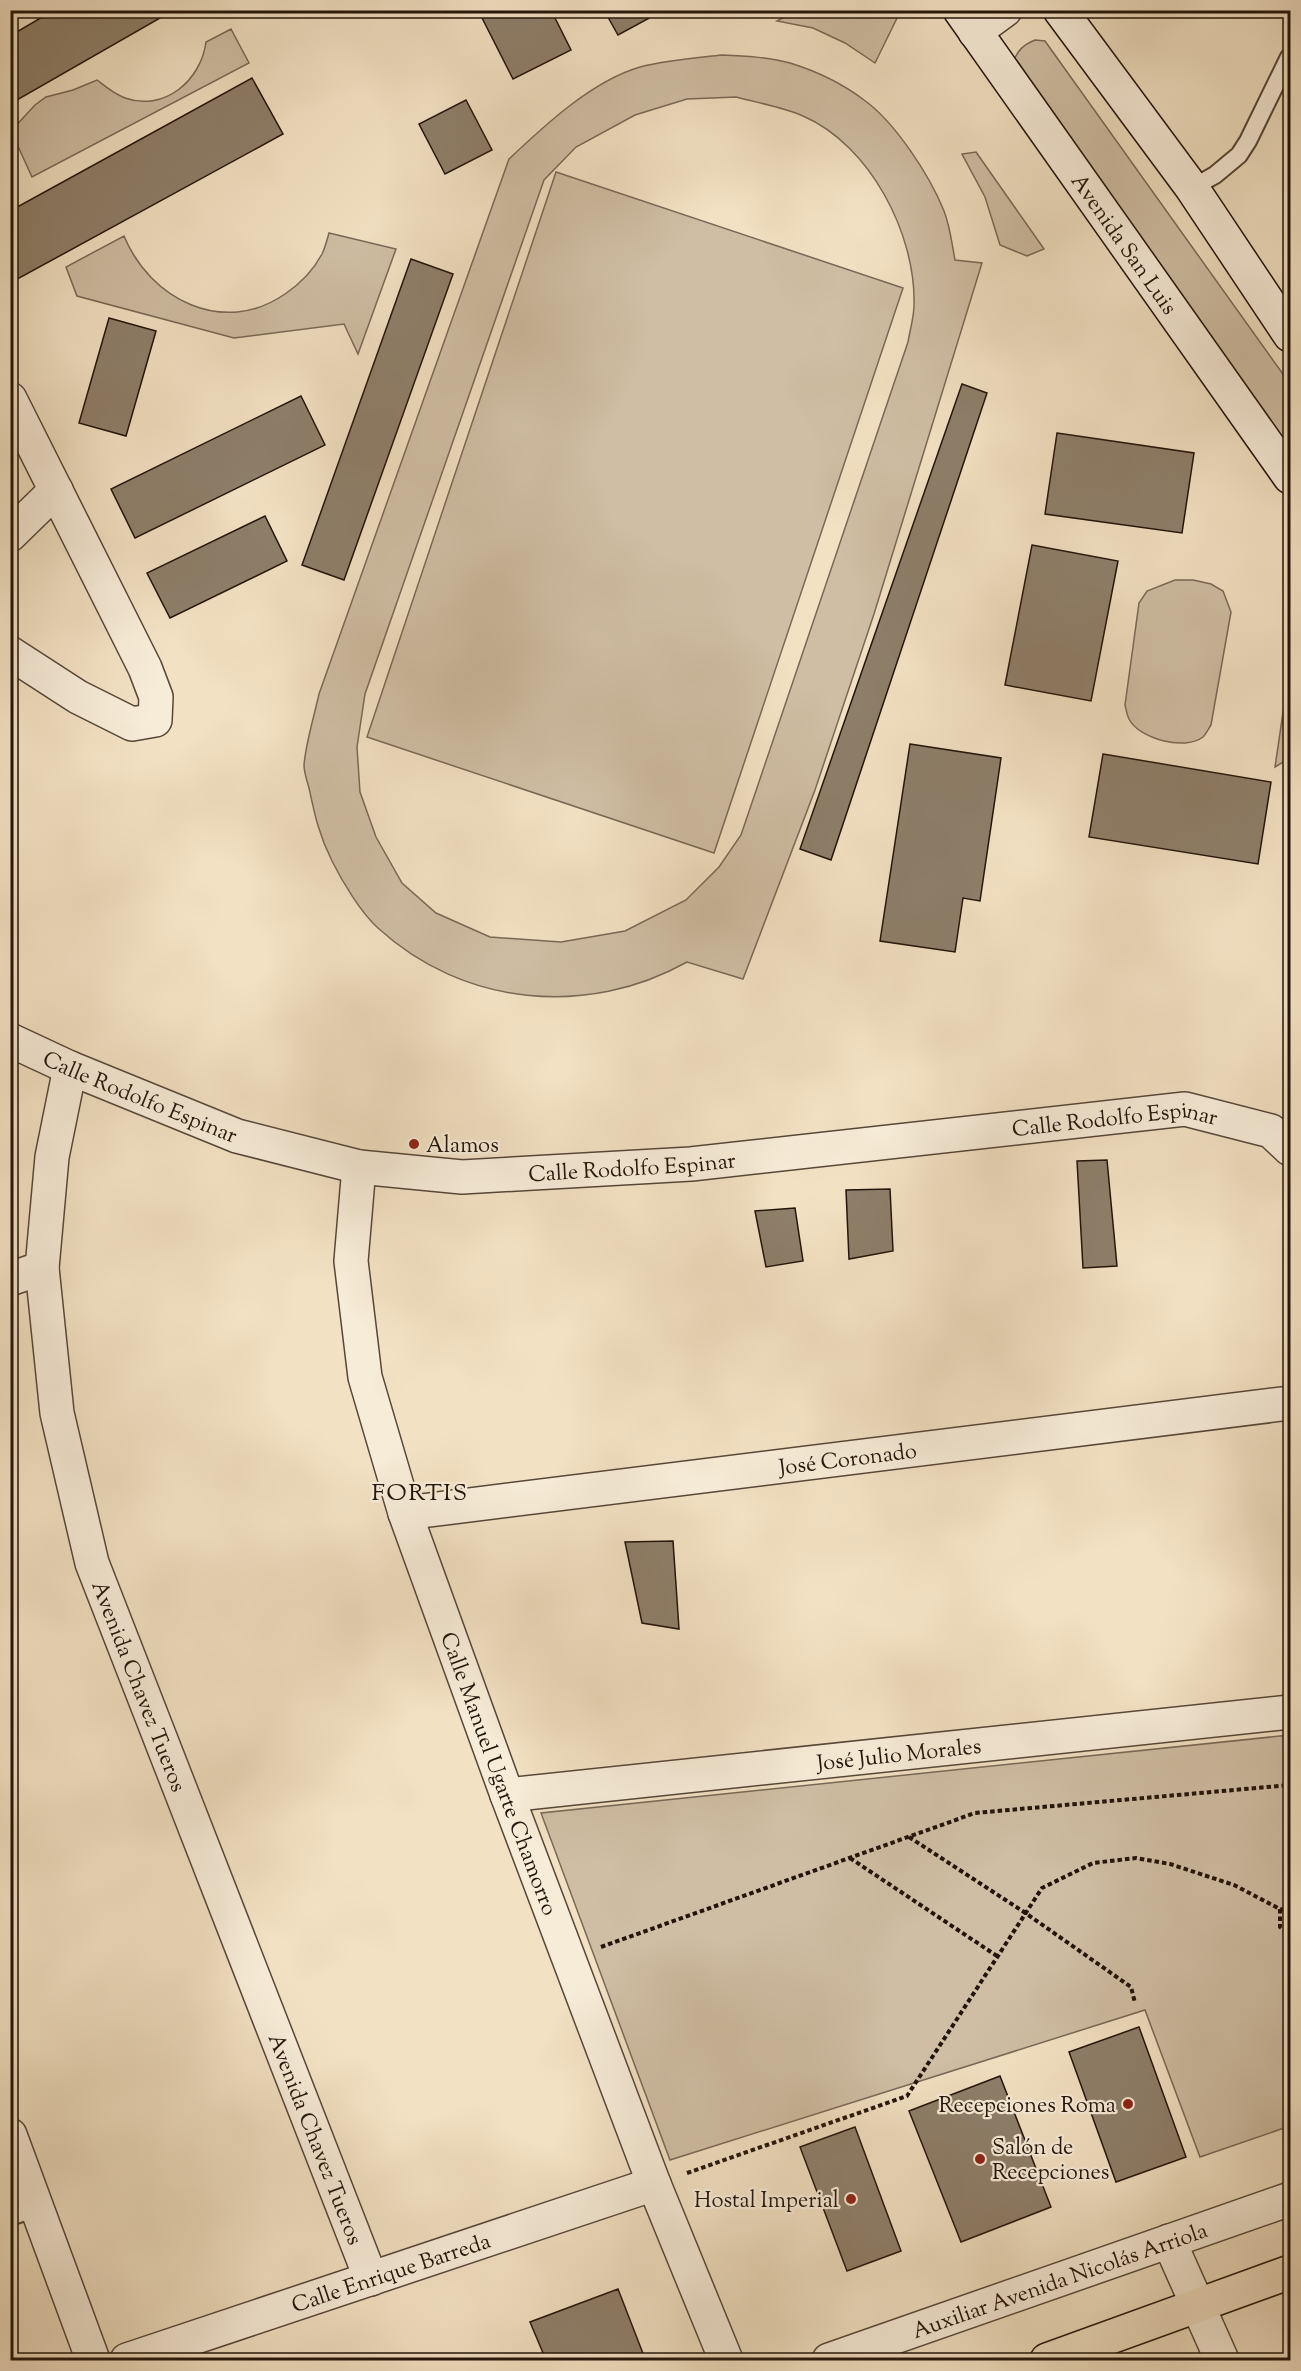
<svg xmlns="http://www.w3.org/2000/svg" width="1301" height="2371" font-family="'Sorts Mill Goudy',serif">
<rect width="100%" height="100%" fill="#f2e1c3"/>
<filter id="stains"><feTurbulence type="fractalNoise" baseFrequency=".00333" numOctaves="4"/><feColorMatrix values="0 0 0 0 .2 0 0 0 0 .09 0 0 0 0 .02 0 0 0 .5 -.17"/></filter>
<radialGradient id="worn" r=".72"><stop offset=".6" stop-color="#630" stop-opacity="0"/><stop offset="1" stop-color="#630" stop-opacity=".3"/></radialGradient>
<path fill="#cfbea4" stroke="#786957" stroke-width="1.5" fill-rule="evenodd" d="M897 11 899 14 875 63 845 43 813 28 777 21 796 11Z
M231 29 249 63 32 177 11 131 35 105 46 97 73 90 97 80C106 87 114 94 125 98 165 112 201 80 206 42Z
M1035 40 1045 41 1290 384V451L1013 62C1018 50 1023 45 1035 40Z
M722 55C745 56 768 57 790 63 816 71 843 84 864 100 895 122 930 176 944 211 950 226 952 244 955 260L982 263 874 614 815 790 743 979 687 962C587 1018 463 1006 378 928 361 913 342 881 332 861 319 835 315 816 309 788 307 781 304 772 304 765 306 742 314 717 319 694L509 159C545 125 592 81 640 67 667 60 695 58 722 55ZM736 97C758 103 783 107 803 116 870 145 916 234 914 305 914 317 910 330 908 342L741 835 719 867 686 900 625 931 561 942 490 937 436 913 402 883 376 837 360 792 357 747 365 694 544 180 576 147 635 115 687 99Z
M976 152 1044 249 1027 256 1000 245 985 197 962 154Z
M556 172 903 288 714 853 367 737Z
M329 233 396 249 358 354 344 324 234 338 77 296 66 267 124 236C150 299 223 337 285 294 300 284 313 271 322 254 325 248 327 240 329 233Z
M1175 580H1193L1211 584 1223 591 1231 612 1211 725C1209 728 1206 734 1203 737 1185 751 1139 739 1129 719 1127 715 1126 709 1125 705L1139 603 1147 591Z
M1290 665V758L1275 767Z
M1290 1735V2126L1200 2157 1145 2010 670 2160 541 1813Z"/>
<path fill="#8e7f6a" stroke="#22140a" stroke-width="1.5" d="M54 10H174L10 104V36Z
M478 10H551L571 50 513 79Z
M604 10H664L618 35Z
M748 10H765L752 17Z
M252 78 283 134 10 283V211Z
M466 100 492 150 445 174 419 124Z
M411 259 453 274 344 580 302 565Z
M109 318 156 331 126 436 79 423Z
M962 384 987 393 831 860 800 849Z
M301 396 325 445 135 538 111 489Z
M1057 433 1194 453 1182 533 1045 514Z
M265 516 287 561 170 618 147 573Z
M1032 545 1118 561 1091 701 1005 685Z
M910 744 1001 758 980 901 963 898 955 952 880 941Z
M1103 754 1271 782 1258 864 1089 837Z
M1107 1160 1117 1266 1083 1268 1077 1161Z
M890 1189 893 1251 849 1259 846 1190Z
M795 1208 803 1261 766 1267 755 1211Z
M673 1541 679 1629 642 1623 625 1542Z
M1139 2027 1186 2157 1116 2182 1069 2052Z
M1000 2076 1051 2207 961 2242 909 2111Z
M855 2127 901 2251 847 2271 800 2147Z
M618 2289 644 2356 631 2360H546L530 2322Z"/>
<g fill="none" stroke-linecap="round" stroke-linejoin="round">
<defs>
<path id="service" d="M1192 188 1215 175 1239 155 1248 141 1289 57
M10 2217 37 2208"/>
<g id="minor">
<path d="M975 32 1005 10"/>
<path d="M10 399 145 668 156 697 155 720 132 724 78 697 10 653"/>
<path d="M10 535 56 490"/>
<path id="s1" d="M10 1040 70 1068 237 1136 359 1167 462 1177 691 1164 1185 1109 1271 1131 1290 1149"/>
<path id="s2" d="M70 1068 52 1157 42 1268 57 1413 92 1563 371 2279"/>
<path id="s3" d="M359 1167 351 1261 365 1377 405 1513 507 1795 654 2184 726 2360"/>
<path d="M10 1279 42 1268"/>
<path id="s4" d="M405 1513 1290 1403"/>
<path id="s5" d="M507 1795 1290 1712"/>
<path d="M10 2135 93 2360"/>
<path d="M1169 2241 1222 2360"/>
<path id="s6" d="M127 2360 654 2184"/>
<path id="s7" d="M829 2360 1290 2199"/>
</g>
<g id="secondary">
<path id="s8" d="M960 10 1290 477"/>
<path d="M1060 10 1192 188 1290 335"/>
</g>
<path id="primary" d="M1047 2360 1290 2272"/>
</defs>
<use href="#service" stroke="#564738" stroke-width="20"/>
<use href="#minor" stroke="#564738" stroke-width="36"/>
<use href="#secondary" stroke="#22140a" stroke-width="36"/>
<use href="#primary" stroke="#22140a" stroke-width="36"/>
<path stroke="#22140a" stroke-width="4" stroke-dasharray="4.5 3" stroke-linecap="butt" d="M909 1837 1024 1912 1131 1987 1135 2003
M850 1858 997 1956
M1280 1909V1927L1290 1935
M601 1947 975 1813 1290 1785
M687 2173 907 2096 1042 1888 1093 1863 1136 1858 1170 1864 1234 1885 1280 1909 1290 1911"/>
<use href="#service" stroke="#f7ecd8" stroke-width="16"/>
<use href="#minor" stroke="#f7ecd8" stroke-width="33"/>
<use href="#secondary" stroke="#f7ecd8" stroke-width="33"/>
<use href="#primary" stroke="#f2e1c3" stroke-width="33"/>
</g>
<g fill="#8f2418" stroke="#f7ecd8" stroke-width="2">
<circle cx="414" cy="1144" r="6"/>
<circle cx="1128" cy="2104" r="6"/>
<circle cx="980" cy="2159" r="6"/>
<circle cx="851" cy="2199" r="6"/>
</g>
<g text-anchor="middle" stroke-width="4.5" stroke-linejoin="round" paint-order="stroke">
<g font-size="22" fill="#22140a" stroke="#f7ecd8">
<text dy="8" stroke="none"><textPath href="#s8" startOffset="286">Avenida San Luis</textPath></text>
<text dy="8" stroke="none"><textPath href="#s1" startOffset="142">Calle Rodolfo Espinar</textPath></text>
<text dy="8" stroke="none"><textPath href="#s1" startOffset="1132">Calle Rodolfo Espinar</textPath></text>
<text dy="8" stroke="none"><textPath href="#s1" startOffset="646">Calle Rodolfo Espinar</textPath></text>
<text dy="8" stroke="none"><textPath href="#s4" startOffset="446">José Coronado</textPath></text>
<text dy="8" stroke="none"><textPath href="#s2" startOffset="634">Avenida Chavez Tueros</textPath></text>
<text dy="8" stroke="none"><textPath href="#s5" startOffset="394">José Julio Morales</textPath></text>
<text dy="8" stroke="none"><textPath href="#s3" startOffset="630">Calle Manuel Ugarte Chamorro</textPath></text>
<text dy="8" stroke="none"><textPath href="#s2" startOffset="1120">Avenida Chavez Tueros</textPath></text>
<text dy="8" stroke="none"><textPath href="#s6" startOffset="278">Calle Enrique Barreda</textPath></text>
<text dy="8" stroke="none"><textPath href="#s7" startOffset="244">Auxiliar Avenida Nicolás Arriola</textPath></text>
</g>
<g font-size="22" fill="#22140a" stroke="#f7ecd8" text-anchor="start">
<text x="426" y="1152">Alamos</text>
<text x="1116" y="2112" text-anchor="end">Recepciones Roma</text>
<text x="992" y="2154">Salón de<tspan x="992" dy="25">Recepciones</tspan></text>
<text x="839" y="2207" text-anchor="end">Hostal Imperial</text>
</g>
<g font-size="24" letter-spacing="1.5" fill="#22140a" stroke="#f7ecd8">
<text x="420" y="1500">FORTIS</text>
</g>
</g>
<rect width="1301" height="2371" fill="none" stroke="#f2e1c3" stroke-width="36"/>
<rect x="12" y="12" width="1277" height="2347" fill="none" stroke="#22140a" stroke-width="3"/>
<rect x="18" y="18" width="1265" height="2335" fill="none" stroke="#22140a" stroke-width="1.5"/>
<rect width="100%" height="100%" filter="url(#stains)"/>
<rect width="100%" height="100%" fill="url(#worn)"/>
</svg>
